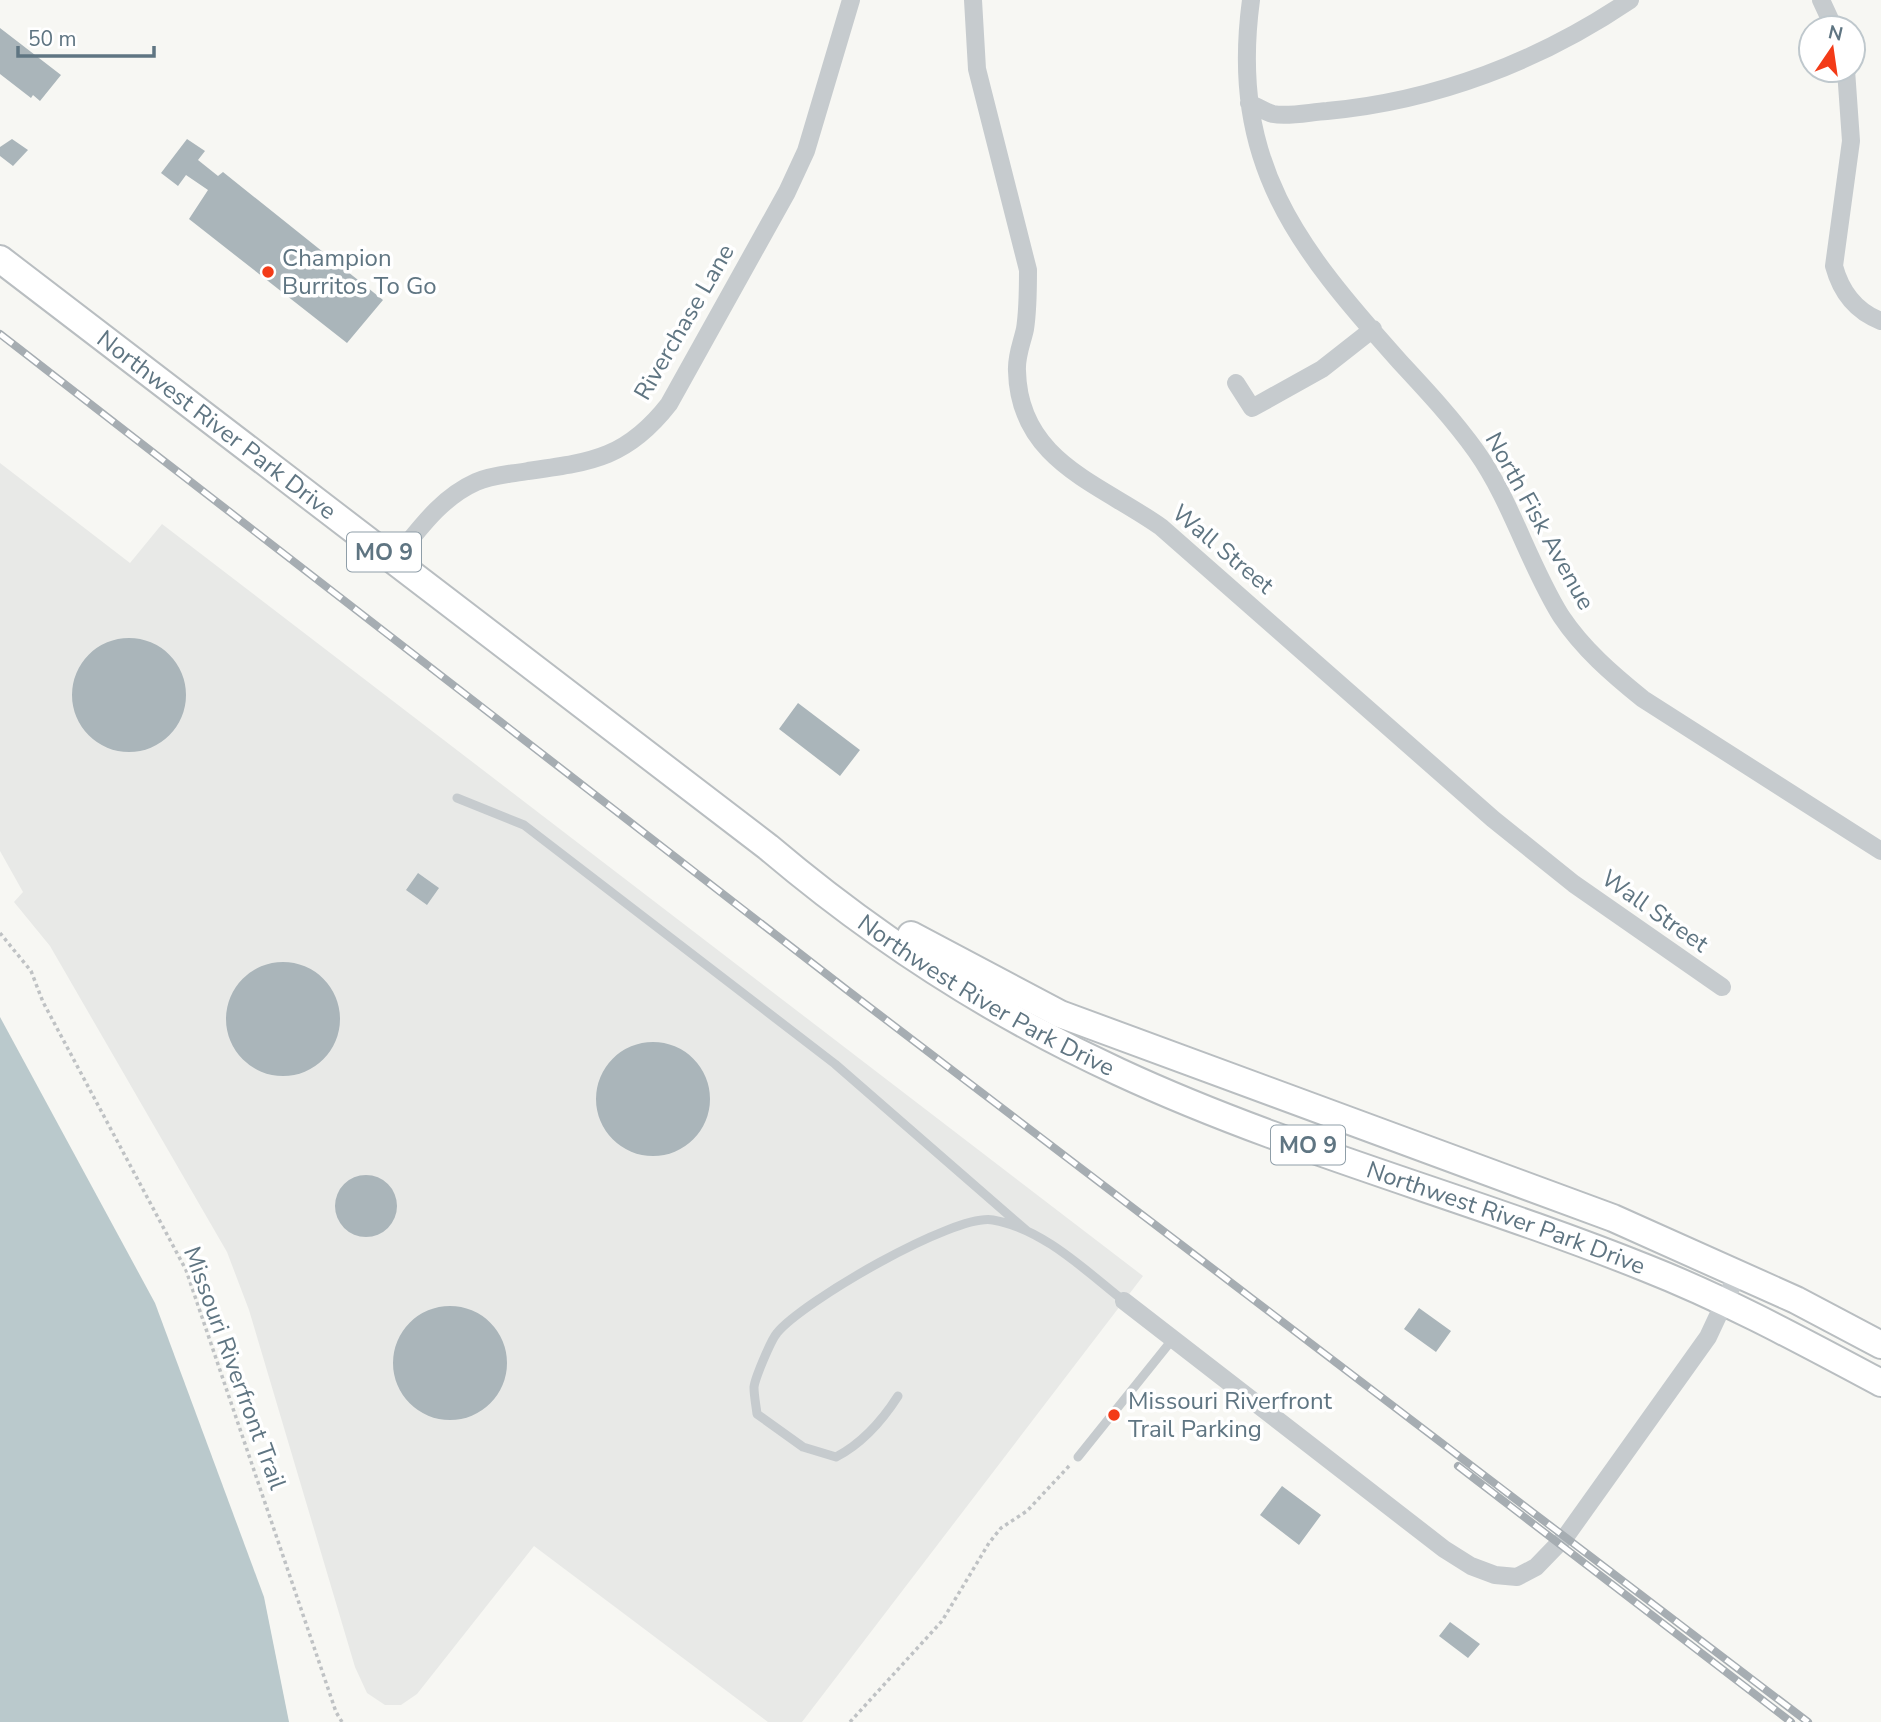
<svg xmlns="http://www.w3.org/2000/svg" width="1881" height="1722" font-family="'Nunito Sans',sans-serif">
<rect width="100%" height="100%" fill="#f7f7f3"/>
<path fill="#e8e9e7" d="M0 463 130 563 162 524 1143 1276 802 1722H768L534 1546 417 1694 401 1705H385L367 1693 355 1667 249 1310 227 1252 50 946 14 902 23 892 0 851Z"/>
<path fill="#bac9cc" d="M0 1017 155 1303 264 1597 289 1722H0Z"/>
<path fill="#aab5ba" d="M0 28 61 75 40 101 33 95 31 98 0 74Z
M12 139 28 150 13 166 0 156V147Z
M187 139 205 151 198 160 218 176 223 172 383 300 347 343 189 219 208 190 186 175 178 186 161 173Z
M72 695a57 57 0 1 1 114 0a57 57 0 1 1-114 0Z
M798 703 860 750 840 776 779 729Z
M418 873 439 888 427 905 406 890Z
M226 1019a57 57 0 1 1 114 0a57 57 0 1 1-114 0Z
M596 1099a57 57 0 1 1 114 0a57 57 0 1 1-114 0Z
M335 1206a31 31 0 1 1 62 0a31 31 0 1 1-62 0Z
M393 1363a57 57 0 1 1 114 0a57 57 0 1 1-114 0Z
M1419 1308 1451 1331 1436 1352 1404 1329Z
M1282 1486 1321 1515 1299 1545 1260 1515Z
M1450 1622 1480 1644 1468 1658 1439 1636Z"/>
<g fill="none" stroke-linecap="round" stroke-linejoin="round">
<defs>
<g id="primary">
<path id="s1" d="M0 259 768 847C874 937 993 1014 1119 1072 1289 1151 1472 1198 1646 1268 1727 1300 1804 1342 1881 1383"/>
<path d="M911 935 1060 1014 1613 1218 1796 1300 1881 1345"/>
</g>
</defs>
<use href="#primary" stroke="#b9bec1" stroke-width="30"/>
<path stroke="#bfc2c4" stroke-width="3.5" stroke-dasharray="3.5 3.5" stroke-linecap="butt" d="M0 933 31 971 43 1002 186 1270 336 1712 342 1722
M850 1722 942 1621 989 1543 1001 1528 1027 1511 1070 1465"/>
<path stroke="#c6cbce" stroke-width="9" d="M457 798 524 825 835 1064 1027 1231
M898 1396C882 1421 863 1443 836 1457L803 1447 757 1414C756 1405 754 1396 754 1387 755 1378 771 1340 777 1333 802 1302 954 1213 993 1220 1042 1228 1086 1271 1124 1301
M1078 1457 1172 1340"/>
<path stroke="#c6cbce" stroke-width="18" d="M973 0 977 69 1028 270C1028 290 1028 310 1025 329 1022 343 1016 356 1017 371 1019 461 1099 483 1161 527L1493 819 1574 884 1722 987
M1251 0C1229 163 1297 247 1400 362 1427 391 1453 419 1476 451 1512 502 1528 563 1561 616 1583 649 1612 674 1643 699L1881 851
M1821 0 1834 28
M1846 70 1851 141 1834 266C1841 292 1855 311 1881 321
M1249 103C1256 106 1265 112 1273 114 1289 117 1310 112 1327 111 1436 101 1540 61 1630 0
M1236 383 1252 408 1322 369 1373 329
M394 560C418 531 440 498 476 482 492 475 511 474 528 471 592 462 627 458 669 404L787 192 806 151 851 0
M1124 1301 1444 1549 1471 1566 1495 1575 1517 1577 1536 1567 1566 1536 1708 1337 1738 1273"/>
<use href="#primary" stroke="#fff" stroke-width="26"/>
<defs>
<path id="rail" d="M0 334 847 990 1808 1722
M1458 1466 1791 1722"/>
</defs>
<use href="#rail" stroke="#a6adb2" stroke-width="8"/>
<use href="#rail" stroke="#fff" stroke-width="5" stroke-dasharray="16" stroke-linecap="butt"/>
</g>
<g fill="#f33b18" stroke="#fff" stroke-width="2.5">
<circle cx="268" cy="272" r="7"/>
<circle cx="1114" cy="1415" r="7"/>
</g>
<g text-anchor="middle" stroke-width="7" stroke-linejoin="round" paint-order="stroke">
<g fill="#fff" stroke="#8f9ea8" stroke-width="2">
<rect x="347" y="532.5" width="74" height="39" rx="5"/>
<rect x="1271" y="1125.5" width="74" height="39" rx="5"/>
</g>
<g font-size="23" font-weight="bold" fill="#5f7582">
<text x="384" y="560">MO 9</text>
<text x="1308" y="1153">MO 9</text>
</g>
<g font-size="24" fill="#5f7582" stroke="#fff" text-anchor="start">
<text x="282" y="266">Champion<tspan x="282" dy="28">Burritos To Go</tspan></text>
<text x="1128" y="1409">Missouri Riverfront<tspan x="1128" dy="28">Trail Parking</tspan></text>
</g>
<g font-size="24" fill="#5f7582" stroke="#fff">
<text transform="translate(684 322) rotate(-60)" y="8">Riverchase Lane</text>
<text dy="8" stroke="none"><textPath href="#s1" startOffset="273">Northwest River Park Drive</textPath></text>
<text transform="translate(1540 521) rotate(61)" y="8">North Fisk Avenue</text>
<text transform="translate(1223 549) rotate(40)" y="8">Wall Street</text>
<text transform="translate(1655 911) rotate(35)" y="8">Wall Street</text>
<text dy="8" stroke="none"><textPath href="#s1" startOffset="1232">Northwest River Park Drive</textPath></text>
<text dy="8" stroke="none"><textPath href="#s1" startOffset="1799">Northwest River Park Drive</textPath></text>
<text transform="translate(235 1368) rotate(70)" y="8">Missouri Riverfront Trail</text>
</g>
</g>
<g transform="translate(1832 49) rotate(13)"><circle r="33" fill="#ffffff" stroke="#bfc8cd" stroke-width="2"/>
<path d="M0-5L12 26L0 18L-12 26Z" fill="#f33b18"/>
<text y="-10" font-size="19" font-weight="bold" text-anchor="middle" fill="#5f7582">N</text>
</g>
<path d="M18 46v10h136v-10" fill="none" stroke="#5f7582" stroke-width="3.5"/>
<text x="28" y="46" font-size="21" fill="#5f7582" stroke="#ffffff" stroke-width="5" paint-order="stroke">50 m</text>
</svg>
